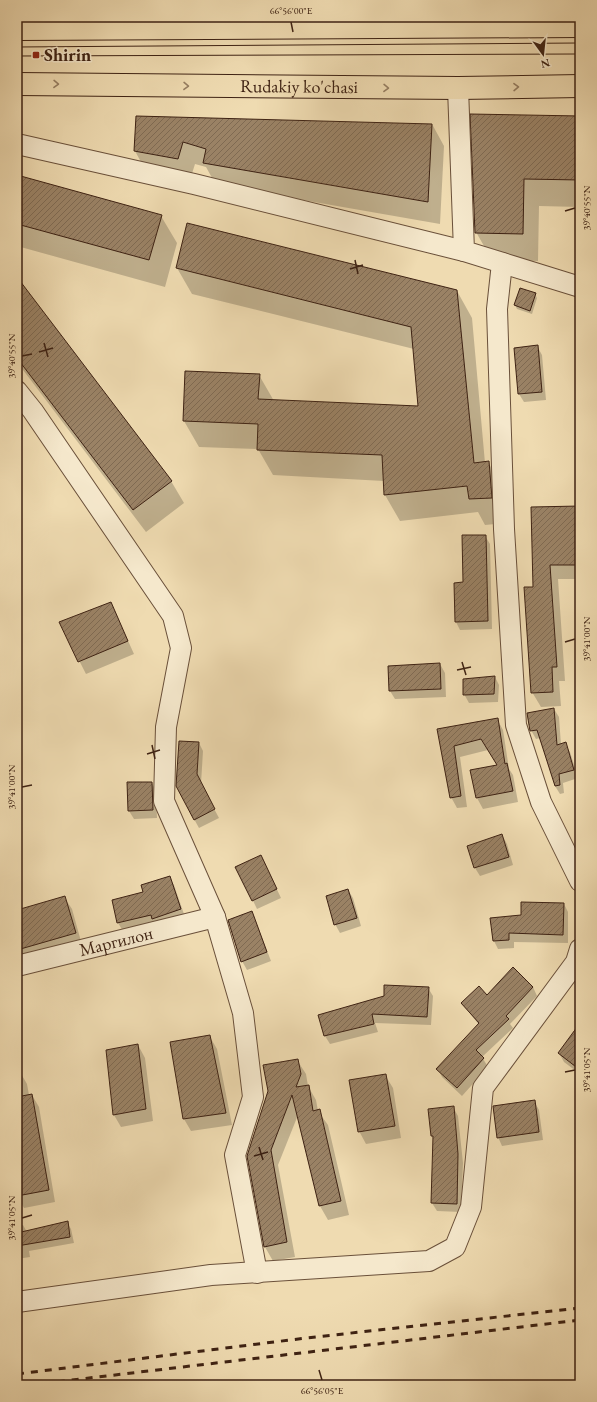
<svg xmlns="http://www.w3.org/2000/svg" width="597" height="1402" font-family="'EB Garamond',serif">
<defs>
<pattern id="building-hatch" width="6" height="6" patternUnits="userSpaceOnUse"><rect width="6" height="6" fill="#9a8265"/><path d="M-1 1l2-2M0 6l6-6M5 7l2-2" fill="none" stroke="#7f6a52"/></pattern>
</defs>
<rect width="100%" height="100%" fill="#efdbb1"/>
<filter id="stains"><feTurbulence type="fractalNoise" baseFrequency=".005" numOctaves="4"/><feColorMatrix values="0 0 0 0 .2 0 0 0 0 .09 0 0 0 0 .02 0 0 0 .5 -.17"/></filter>
<radialGradient id="worn" r=".72"><stop offset=".6" stop-color="#630" stop-opacity="0"/><stop offset="1" stop-color="#630" stop-opacity=".3"/></radialGradient>
<path fill="#0003" d="M471 115 580 117V207L539 206 538 261 492 260 476 232Z
M137 117 432 124 444 146 440 224 216 185 206 167 195 164 190 180 147 173 135 151Z
M17 176 161 216 177 243 165 287 17 246Z
M177 268 457 291 472 318 485 463 488 462 503 488 506 523 485 525 478 512 400 521 385 495 384 481 273 475 258 449 199 447 184 421 259 375 274 401 419 407 414 349 192 294Z
M17 279 171 481 184 503 146 532 17 362Z
M535 294 537 298 532 314 517 309 515 305Z
M580 317V336L577 331Z
M537 346 542 355 546 400 524 402 519 394Z
M580 507V579H558L565 681H559L561 706 541 707 532 692 534 588Z
M485 536 490 544 492 629 460 630 456 622Z
M111 603 134 654 86 674 60 623Z
M440 664 445 673 446 697 395 699 390 691Z
M495 677 499 685 498 702 469 703 464 694Z
M554 709 559 717 561 745 565 744 570 752 578 778 563 783 564 793 560 794 555 786 540 738 536 739 531 730Z
M497 719 503 730 509 769 513 775 518 802 483 809 477 798 471 771 498 766 488 750 460 757 467 807 457 808 451 797 438 730Z
M199 743 203 751 201 784 219 818 199 828 194 819Z
M152 783 156 791 157 818 134 819 129 811Z
M502 835 507 844 513 865 480 876 475 868 468 847Z
M261 856 281 898 257 909 237 867Z
M169 877 174 885 185 917 123 931 118 923 113 900 144 893Z
M348 890 353 898 361 926 340 933 335 924Z
M64 897 72 909 82 945 17 964V911Z
M564 904 568 912V943L514 942V948L498 949 494 941 522 916Z
M252 912 271 961 247 970 242 961Z
M533 987 537 996 510 1024 513 1028 482 1057 488 1067 462 1096 442 1077 438 1069 479 1025 462 1003Z
M428 988 433 996 431 1025 375 1023 378 1032 330 1044 325 1036 319 1016Z
M210 1037 217 1049 232 1125 191 1131 184 1119Z
M580 1040V1074L564 1062 559 1053Z
M138 1045 145 1058 153 1121 121 1127 114 1115 107 1051Z
M297 1060 306 1074 308 1086 316 1100 318 1111 328 1125 349 1215 328 1220 320 1206 298 1115 278 1165 295 1257 273 1261 265 1247 248 1156Z
M20 1072 27 1084 29 1095H32L39 1107 55 1202 24 1208 17 1196V1073Z
M385 1075 393 1088 401 1138 366 1144 359 1131Z
M534 1101 539 1110 543 1140 502 1146 498 1137Z
M453 1107 458 1116 463 1163 461 1212 437 1211 432 1203 434 1140 432 1136 429 1110Z
M67 1222 71 1229 74 1243 29 1251 30 1257 17 1259V1226L23 1225 27 1232Z"/>
<path fill="url(#building-hatch)" stroke="#3e2213" d="M470 114 580 116V180L524 179 523 234 475 233Z
M136 116 432 124 428 202 203 163 206 149 183 142 178 159 134 151Z
M17 175 162 215 149 260 17 224Z
M187 223 457 290 474 463 489 461 492 498 469 499 467 486 384 495 382 455 257 450 258 424 183 421 185 371 260 374 258 399 418 406 411 327 176 268Z
M17 277 172 481 133 510 17 358Z
M520 288 536 293 530 311 514 305Z
M538 345 542 392 518 394 514 348Z
M580 506V565H550L557 667H552L553 692 531 693 524 587H533L531 507Z
M462 535H486L488 621 455 622 454 583 463 582Z
M111 602 128 641 78 662 59 622Z
M440 663 441 689 389 691 388 666Z
M495 676 494 694 463 695V679Z
M554 708 557 745 566 742 574 770 559 774 560 785 555 786 537 730 530 731 527 713Z
M498 718 505 764 507 763 513 791 476 798 470 770 497 765 481 739 454 746 461 796 450 798 437 729Z
M179 741 199 742 197 774 215 809 194 820 176 786Z
M127 782H152L153 810 128 811Z
M502 834 509 857 474 868 467 846Z
M261 855 277 889 252 901 235 867Z
M170 876 181 909 152 919 151 915 117 923 112 900 143 892 141 885Z
M348 889 357 918 334 925 326 896Z
M65 896 76 933 17 950V910Z
M521 902 564 903 563 935 509 933V940L493 941 490 918 521 915Z
M252 911 267 952 241 962 228 920Z
M513 967 533 987 506 1016 509 1019 476 1050 484 1058 457 1088 436 1069 479 1023 461 1003 479 986 487 995Z
M384 985 429 987 427 1017 372 1014 374 1024 324 1036 318 1015 384 996Z
M580 1023V1070L558 1053Z
M210 1035 226 1113 183 1119 170 1042Z
M138 1044 146 1109 113 1115 106 1050Z
M298 1059 301 1074 296 1087 309 1085 313 1111 320 1109 341 1201 319 1206 292 1095 271 1150 287 1242 264 1247 247 1156 268 1091 263 1065Z
M386 1074 395 1126 358 1132 349 1080Z
M32 1094 49 1190 17 1196V1097Z
M535 1100 539 1132 497 1138 493 1106Z
M454 1106 458 1154 457 1204 431 1203 433 1136H431L428 1109Z
M68 1221 70 1237 17 1246V1233Z"/>
<g fill="none" stroke-linecap="round" stroke-linejoin="round">
<defs>
<g id="street">
<path d="M458 88 464 251 580 287"/>
<path d="M17 144 194 184 464 251"/>
<path d="M502 263 497 309 504 529 516 725 541 802 580 881"/>
<path d="M17 391 33 411 173 616 181 648 166 727 164 801 215 917 243 1013 253 1097 235 1155 257 1273"/>
<path id="s1" d="M17 966 215 917"/>
<path d="M17 1302 211 1275 429 1261 455 1247 471 1207 483 1088 576 962 580 949"/>
</g>
<g id="primary">
<path d="M17 29 580 26"/>
<path id="s2" d="M17 84 458 88 580 86"/>
</g>
</defs>
<use href="#street" stroke="#6a503a" stroke-width="22"/>
<use href="#primary" stroke="#3e2213" stroke-width="24"/>
<use href="#street" stroke="#f5e8cc" stroke-width="20"/>
<use href="#primary" stroke="#efdbb1" stroke-width="22"/>
<path stroke="#3e2213" stroke-width="1" d="M17 47 580 43
M17 56 580 54"/>
<path stroke="#3e2213" stroke-width="3" stroke-dasharray="7 7" stroke-linecap="butt" d="M17 1374 306 1338 580 1308
M30 1385 580 1320"/>
</g>
<defs><path id="oneway-chevron" d="M-2-3.5L2.5 0L-2 3.5" fill="none" stroke-width="1.6" stroke-linecap="round" stroke-linejoin="round"/></defs>
<g stroke="#967e62">
<use href="#oneway-chevron" transform="translate(56 84) rotate(1)"/>
<use href="#oneway-chevron" transform="translate(186 86) rotate(1)"/>
<use href="#oneway-chevron" transform="translate(516 87) rotate(-1)"/>
<use href="#oneway-chevron" transform="translate(386 88) rotate(1)"/>
</g>
<path fill="none" stroke="#3e2213" stroke-width="1.5" d="M291 22 293 32M565 211 575 208M355 260 358 274M350 269 363 265M44 343 48 357M39 352 53 348M22 356 32 354M565 642 575 639M462 662 466 675M457 670 471 667M152 745 155 759M147 754 160 750M22 787 32 785M565 1072 575 1070M259 1147 263 1160M254 1156 268 1152M22 1218 32 1215M319 1370 322 1380"/>
<rect fill="#8f2418" stroke="#f5e8cc" stroke-width="1.5" x="32" y="51" width="8" height="8" rx="2"/>
<g text-anchor="middle" stroke-width="3" stroke-linejoin="round" paint-order="stroke">
<g font-size="18" font-weight="bold" fill="#3e2213" stroke="#f5e8cc" text-anchor="start">
<text x="44" y="61">Shirin</text>
</g>
<g font-size="18" fill="#3e2213" stroke="#f5e8cc">
<text dy="6" stroke="none"><textPath href="#s2" startOffset="282">Rudakiy ko'chasi</textPath></text>
<text dy="6" stroke="none"><textPath href="#s1" startOffset="102">Маргилон</textPath></text>
</g>
</g>
<rect width="597" height="1402" fill="none" stroke="#efdbb1" stroke-width="44"/>
<g transform="translate(543 54) rotate(165)" stroke="#f5e8cc" stroke-width="3" paint-order="stroke">
<path d="M0-3L7 15L0 10L-7 15Z" fill="#3e2213"/>
<text y="-6" font-size="11" font-weight="bold" text-anchor="middle" fill="#3e2213">N</text>
</g>
<rect x="22" y="22" width="553" height="1358" fill="none" stroke="#3e2213" stroke-width="1.5"/>
<g font-size="10" text-anchor="middle" fill="#3e2213">
<text x="291" y="14">66°56'00"E</text>
<text transform="translate(586 208) rotate(-90)" y="4">39°40'55"N</text>
<text transform="translate(11 356) rotate(-90)" y="4">39°40'55"N</text>
<text transform="translate(586 639) rotate(-90)" y="4">39°41'00"N</text>
<text transform="translate(11 787) rotate(-90)" y="4">39°41'00"N</text>
<text transform="translate(586 1070) rotate(-90)" y="4">39°41'05"N</text>
<text transform="translate(11 1218) rotate(-90)" y="4">39°41'05"N</text>
<text x="322" y="1394">66°56'05"E</text>
</g>
<rect width="100%" height="100%" filter="url(#stains)"/>
<rect width="100%" height="100%" fill="url(#worn)"/>
</svg>
